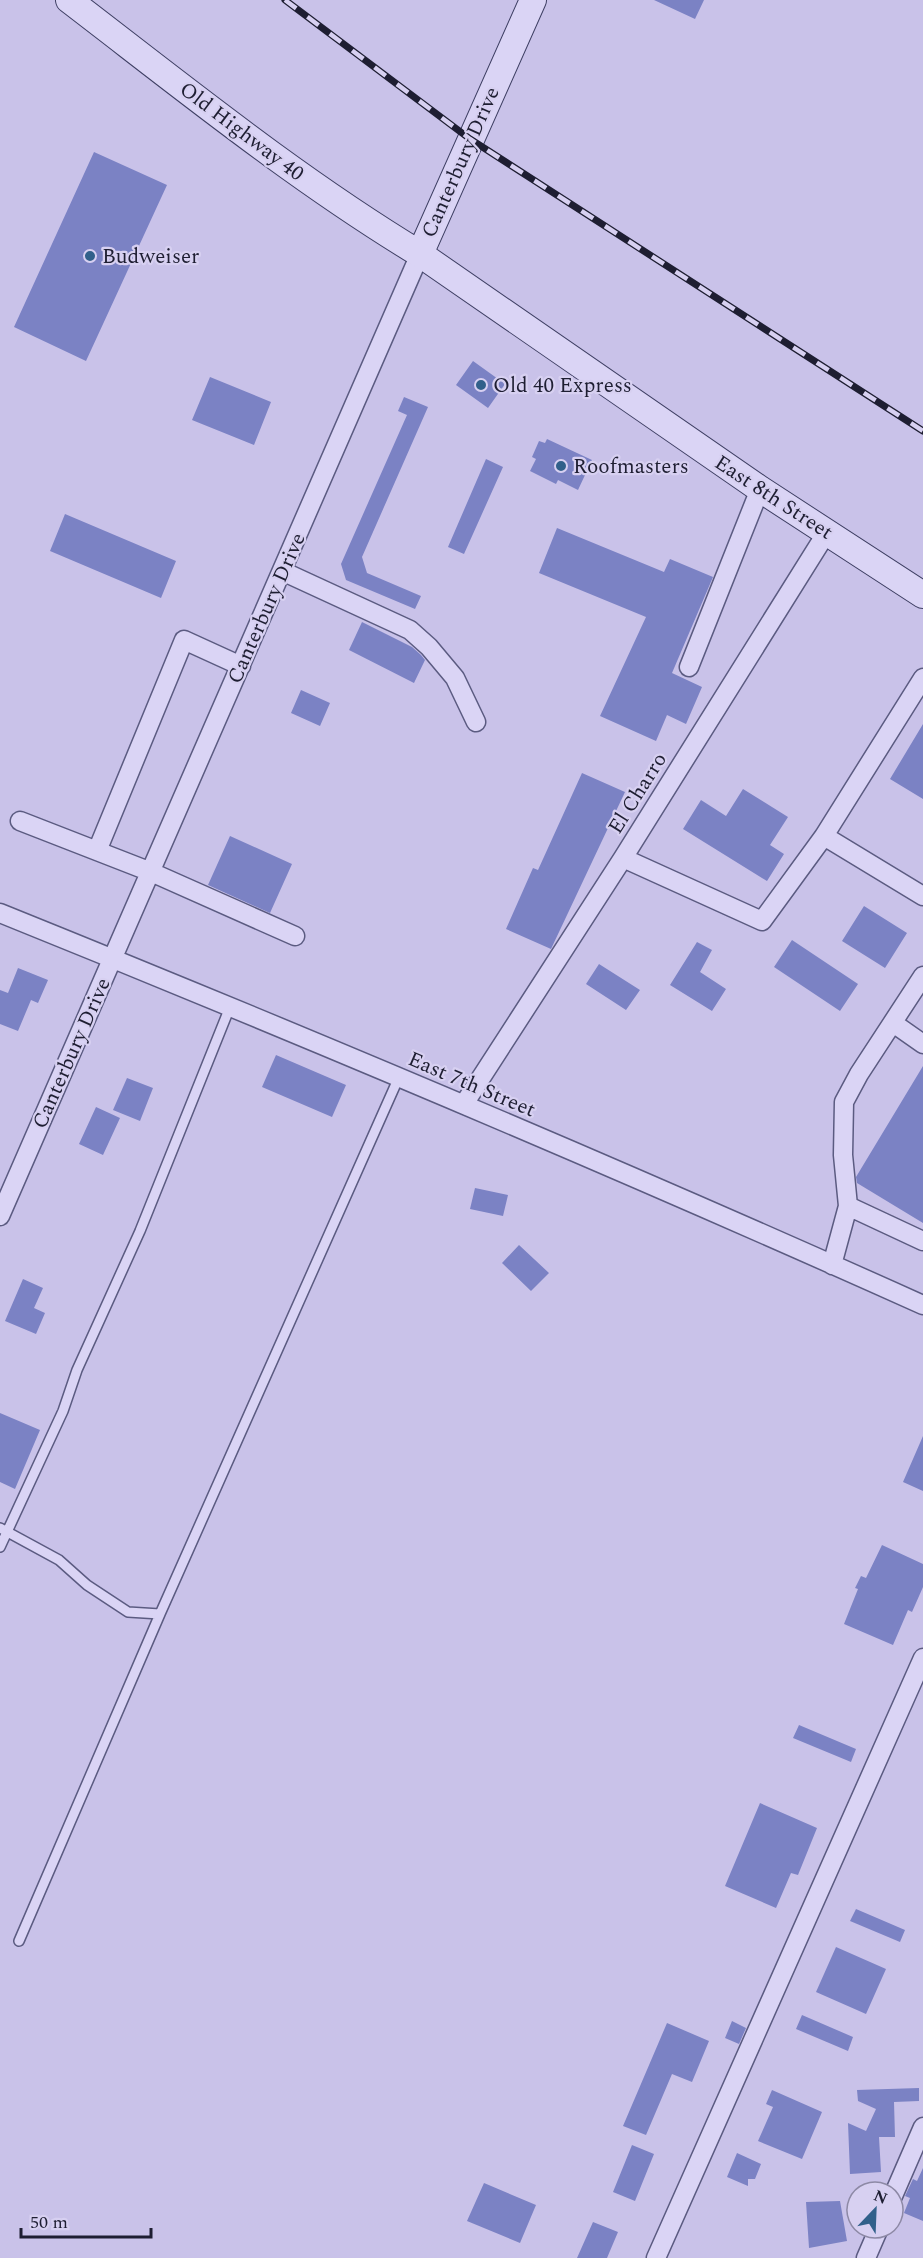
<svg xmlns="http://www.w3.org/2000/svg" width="923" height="2258" font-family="Spectral,serif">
<rect width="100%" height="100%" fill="#c9c2e9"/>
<path fill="#7b82c4" d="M654 0H704L695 19Z
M94 152 167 185 86 361 14 327Z
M473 361 505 384 488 408 456 385Z
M210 377 271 402 254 445 192 420Z
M404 397 428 407 362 557 367 573 421 596 415 609 346 580 341 564 407 415 398 411Z
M547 439 592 460 578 490 558 480 556 484 530 471 536 459 532 457 539 441 545 443Z
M486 459 503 467 464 554 448 547Z
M65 514 176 561 161 598 50 551Z
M557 528 664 572 670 559 713 577 672 673 702 687 686 724 667 715 656 741 600 716 646 617 539 573Z
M362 622 412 647 421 655 425 660 414 683 349 650Z
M301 690 330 703 320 726 291 713Z
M923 724V799L890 779Z
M582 773 625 792 551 949 506 929 533 868 538 870Z
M743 789 788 817 770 845 784 854 767 881 683 829 701 800 726 816Z
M230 836 292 864 270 913 208 885Z
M864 906 907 933 885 968 842 941Z
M792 940 858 984 840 1011 774 967Z
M697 942 712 950 700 972 726 989 712 1011 670 985Z
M599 964 640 990 626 1010 586 984Z
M18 968 48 980 38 1003 31 1000 18 1031 0 1024V990L8 993Z
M276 1055 346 1085 332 1117 262 1087Z
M923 1066V1223L857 1183 856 1177Z
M127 1078 153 1088 140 1121 113 1110Z
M96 1107 120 1118 103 1155 79 1144Z
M475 1188 508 1195 503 1216 470 1209Z
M519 1245 549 1273 531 1291 502 1263Z
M23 1279 43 1288 34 1308 45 1313 36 1334 5 1321Z
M0 1413 40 1430 15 1489 0 1482Z
M923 1436V1491L903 1482Z
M882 1545 923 1564V1587L912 1612 908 1610 893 1645 844 1624 858 1589 855 1588 861 1576 866 1578Z
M799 1725 856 1749 851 1762 793 1738Z
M760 1803 817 1828 798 1875 791 1873 776 1908 725 1886Z
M856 1909 905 1930 900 1942 850 1921Z
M836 1947 886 1969 866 2014 816 1992Z
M802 2015 853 2037 848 2051 796 2029Z
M732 2021 746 2028 739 2044 725 2038Z
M667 2023 709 2041 692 2082 672 2074 646 2135 623 2126Z
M919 2088V2101L894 2102 895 2137H879L881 2172 850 2174 848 2123 866 2131 876 2109 858 2101 857 2090Z
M772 2090 822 2112 802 2159 758 2141 773 2107 766 2104Z
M632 2145 654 2154 635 2201 613 2192Z
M737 2153 761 2164 755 2179H748V2186L727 2177Z
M923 2168V2221L904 2213 910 2198 905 2196 913 2179 917 2181Z
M484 2183 536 2205 520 2243 467 2221Z
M840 2201 847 2241 809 2248 806 2202Z
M593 2222 618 2232 607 2258H577Z"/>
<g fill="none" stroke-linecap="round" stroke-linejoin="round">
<defs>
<path id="service" d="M0 1528 59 1560 87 1585 128 1612 160 1614 399 1077
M0 1547 63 1411 77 1370 140 1231 230 1007
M19 1941 160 1614"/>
<path id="minor" d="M282 571 410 630 429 647 455 678 476 722
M689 667 760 489
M20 821 151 872 295 936
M824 836 923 896
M97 851 184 640 241 666
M623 858 762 921 824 836 923 678
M0 913C310 1038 618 1168 923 1305
M923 976 859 1074 844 1102 843 1155 848 1206 923 1241
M893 1023 923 1044
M464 1104 623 858 827 532
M0 1216 420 254
M832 1265 848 1206
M893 2196 923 2127
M656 2258 923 1658
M866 2258 879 2228"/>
<path id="secondary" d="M69 0C184 88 296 179 420 254L760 489 923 595
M420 254 533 0"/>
</defs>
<use href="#service" stroke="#5b5b81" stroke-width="12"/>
<use href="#minor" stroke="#5b5b81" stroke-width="21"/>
<use href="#secondary" stroke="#3e3f63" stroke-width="28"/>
<use href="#service" stroke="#dad4f5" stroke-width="9"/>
<use href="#minor" stroke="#dad4f5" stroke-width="18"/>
<use href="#secondary" stroke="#dad4f5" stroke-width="26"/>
<defs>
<path id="rail" d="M285 0 470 139 923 431"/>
</defs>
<use href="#rail" stroke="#1e1e32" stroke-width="7"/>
<use href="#rail" stroke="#d7d0f1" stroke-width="4.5" stroke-dasharray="14" stroke-linecap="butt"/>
</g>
<g fill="#31608a" stroke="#d7d0f1" stroke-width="2">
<circle cx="90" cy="256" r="6"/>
<circle cx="481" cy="385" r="6"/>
<circle cx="561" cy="466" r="6"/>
</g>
<g text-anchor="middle" stroke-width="4.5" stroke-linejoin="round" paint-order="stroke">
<g font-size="21" fill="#1e1e32" stroke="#d7d0f1">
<text transform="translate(242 131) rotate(37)" y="7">Old Highway 40</text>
<text transform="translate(460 162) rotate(-66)" y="7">Canterbury Drive</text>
<text transform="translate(774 497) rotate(33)" y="7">East 8th Street</text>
<text transform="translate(266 608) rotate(-66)" y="7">Canterbury Drive</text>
<text transform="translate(637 793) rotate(-58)" y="7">El Charro</text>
<text transform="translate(71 1053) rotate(-66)" y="7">Canterbury Drive</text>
<text transform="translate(472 1084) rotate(23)" y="7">East 7th Street</text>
</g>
<g font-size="21" fill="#1e1e32" stroke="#d7d0f1" text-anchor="start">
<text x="102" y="263">Budweiser</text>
<text x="493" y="392">Old 40 Express</text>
<text x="573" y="473">Roofmasters</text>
</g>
</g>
<g transform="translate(875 2210) rotate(23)"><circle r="28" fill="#d7d0f1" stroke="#8d89a5" stroke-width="1.5"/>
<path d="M0-4.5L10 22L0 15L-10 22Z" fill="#31608a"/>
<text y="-9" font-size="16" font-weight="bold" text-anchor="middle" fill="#1e1e32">N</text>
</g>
<path d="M21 2228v9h130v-9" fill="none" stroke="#1e1e32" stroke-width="3"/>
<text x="30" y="2228" font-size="18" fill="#1e1e32" stroke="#d7d0f1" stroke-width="4.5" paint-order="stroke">50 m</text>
</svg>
